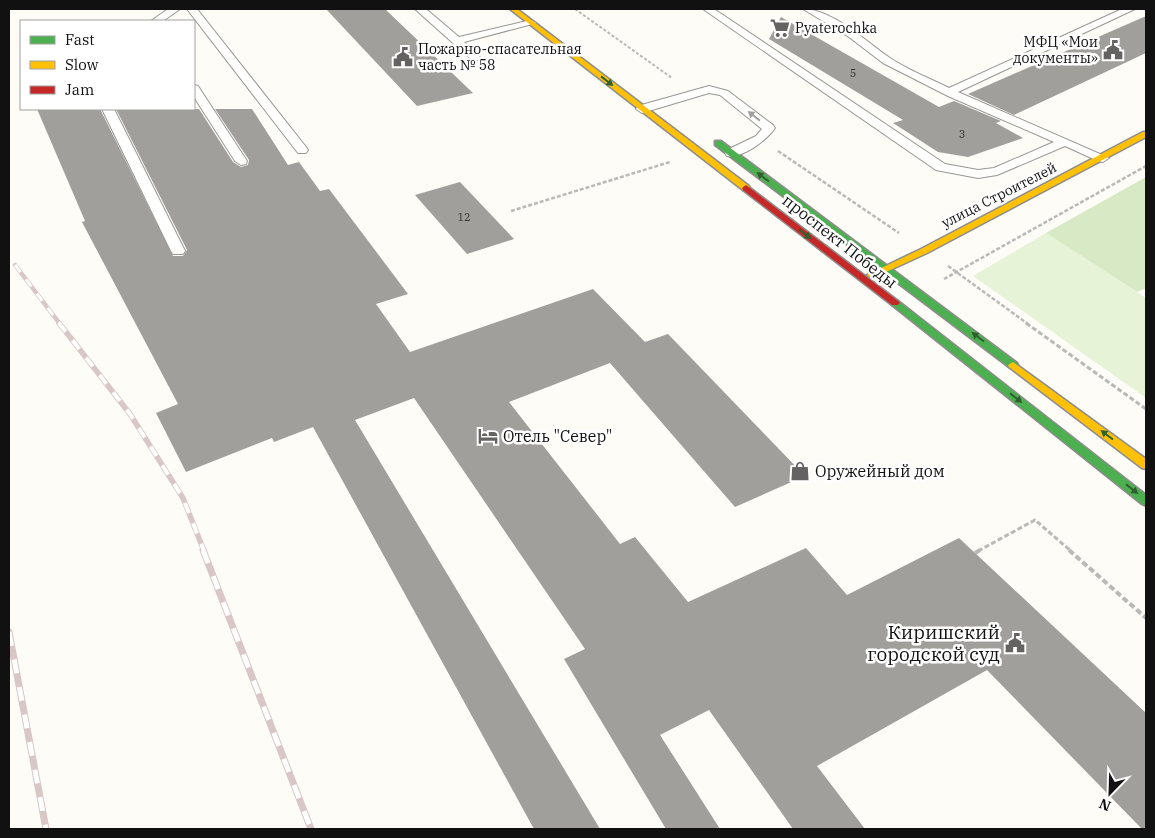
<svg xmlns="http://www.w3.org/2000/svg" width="1155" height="838" font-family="'IBM Plex Serif',serif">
<rect width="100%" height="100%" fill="#fdfcf7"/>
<path fill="#e7f3d7" d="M1046 233 1146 298V398L973 276Z"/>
<path fill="#d8eac5" d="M1146 177V288L1137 292 1046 233Z"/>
<path fill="#a19f9c" d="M326 9H385L473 93 417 106Z
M1146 16V53L1014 115 968 94Z
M781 17 939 107 954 101 1001 121 996 123 1023 138 968 157 938 152 893 123 903 120 769 39Z
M37 109H100L173 256H183L187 250 116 109H199L233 162 241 167 248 165 249 160 215 109H252L288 165 299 162 320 191 329 189 408 294 376 304 410 352 593 289 645 342 668 334 805 476 735 507 610 363 509 402 620 544 635 537 688 602 806 548 847 595 959 538 1146 713V829H1142L987 670 817 766 865 829H793L709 710 660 735 720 829H666L564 659 585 649 414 398 355 420 600 829H534L313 427 274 442 272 438 186 472 156 413 178 404 82 222 85 221Z
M460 182 514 239 467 254 415 195Z"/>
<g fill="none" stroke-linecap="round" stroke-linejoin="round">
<defs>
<path id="lane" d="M168 9H180L163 21H151Z
M187 9H197L306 147 308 150 306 153H298Z
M415 9H426L459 37 531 20 536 23 464 42 481 58 476 61 472 60Z
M703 9H714L945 164 978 170 994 168 1054 142 948 96 883 63 849 37 803 9C833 9 866 42 890 58 908 70 929 78 949 88L1122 9H1135L958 92 1109 158 1103 162 1098 161 1065 146 997 175 978 178 936 170Z
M194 85 198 86 247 161 246 164 241 165 235 161 194 97Z
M709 86 728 91 773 125 775 128C767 140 742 159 727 156L725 153 727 150 756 136 762 129 720 95 709 93 642 113 636 109 638 106Z
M102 109H114L185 251 183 254H173L171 251Z"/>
<path id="fast" d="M715 141H721L1017 363 1018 365 1017 367H1009L715 145Z
M895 300 898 301 1146 495V506L1142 504 892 305 890 303 892 301Z"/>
<path id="slow" d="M510 9H517L749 186V190H743Z
M1143 132H1146V137L927 253 875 277H869L867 275 921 249Z
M1013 362 1146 459V469L1142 468 1009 367 1008 365Z"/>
<path id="jam" d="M746 185 898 301 900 303 898 305H892L743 190 742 188Z"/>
</defs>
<use href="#lane" stroke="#979795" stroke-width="2"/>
<use href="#fast" stroke="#8e8d8b" stroke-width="3"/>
<use href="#slow" stroke="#8e8d8b" stroke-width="3"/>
<use href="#jam" stroke="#8e8d8b" stroke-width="3"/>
<path stroke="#b9b9b8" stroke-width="2" stroke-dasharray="3 2" stroke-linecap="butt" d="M575 9 672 78"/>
<path stroke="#b9b9b8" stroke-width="2.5" stroke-dasharray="4 2" stroke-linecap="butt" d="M778 151 899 233
M511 211 670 162
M948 266 1028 324
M944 279 1146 166"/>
<path stroke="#b9b9b8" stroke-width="3" stroke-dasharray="5 2.5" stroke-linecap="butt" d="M1026 323 1146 409
M978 551 1035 520 1071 551"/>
<path stroke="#b9b9b8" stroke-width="4" stroke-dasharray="6 3" stroke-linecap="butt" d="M1069 550 1146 618
M975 553 980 550"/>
<use href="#lane" fill="#fffffe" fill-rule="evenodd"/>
<use href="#fast" fill="#4caf50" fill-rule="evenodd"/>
<use href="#slow" fill="#ffc107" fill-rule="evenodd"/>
<use href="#jam" fill="#c62828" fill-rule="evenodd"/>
<defs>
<path id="rail-far2" d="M15 265 60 324"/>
<path id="rail-far1" d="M59 323 130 414 183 498 204 551"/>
<path id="rail" d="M203 550 311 829
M9 632 46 829"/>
</defs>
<use href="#rail-far2" stroke="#d9c6c7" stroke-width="4.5"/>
<use href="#rail-far1" stroke="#d9c6c7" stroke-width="5.5"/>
<use href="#rail" stroke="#d9c6c7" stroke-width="7"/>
<use href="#rail-far2" stroke="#fff" stroke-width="3" stroke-dasharray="9" stroke-linecap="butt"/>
<use href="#rail-far1" stroke="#fff" stroke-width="4" stroke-dasharray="11" stroke-linecap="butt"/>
<use href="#rail" stroke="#fff" stroke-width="5" stroke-dasharray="14" stroke-linecap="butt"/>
</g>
<defs><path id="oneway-solid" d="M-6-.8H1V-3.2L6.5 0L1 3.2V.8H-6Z" transform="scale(1.25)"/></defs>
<g fill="#2e6030">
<use href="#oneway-solid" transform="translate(607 81) rotate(38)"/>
<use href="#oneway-solid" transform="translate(763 177) rotate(-143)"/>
<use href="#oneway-solid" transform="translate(805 234) rotate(38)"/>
<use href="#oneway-solid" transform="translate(978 337) rotate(-143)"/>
<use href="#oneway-solid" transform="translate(1016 398) rotate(38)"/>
<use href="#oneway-solid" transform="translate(1107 435) rotate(-143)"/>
<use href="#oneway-solid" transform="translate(1132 489) rotate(38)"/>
</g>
<use fill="#a0a09f" href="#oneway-solid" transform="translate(754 116) rotate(-142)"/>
<defs>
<symbol id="supermarket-bare" viewBox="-9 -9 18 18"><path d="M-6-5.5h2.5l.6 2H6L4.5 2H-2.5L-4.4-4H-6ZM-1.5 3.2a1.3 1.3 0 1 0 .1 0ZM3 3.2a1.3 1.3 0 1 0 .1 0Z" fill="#646362" stroke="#fff" stroke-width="2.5" paint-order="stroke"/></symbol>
<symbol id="civic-bare" viewBox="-9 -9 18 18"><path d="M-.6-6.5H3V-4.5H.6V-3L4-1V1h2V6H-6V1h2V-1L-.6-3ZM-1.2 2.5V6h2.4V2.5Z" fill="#646362" stroke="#fff" stroke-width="2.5" paint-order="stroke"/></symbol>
<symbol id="hotel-bare" viewBox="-9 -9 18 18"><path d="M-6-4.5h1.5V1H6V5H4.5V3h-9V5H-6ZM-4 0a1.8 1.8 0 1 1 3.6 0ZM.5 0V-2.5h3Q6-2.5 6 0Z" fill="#646362" stroke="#fff" stroke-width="2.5" paint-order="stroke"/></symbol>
<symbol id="shop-bare" viewBox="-9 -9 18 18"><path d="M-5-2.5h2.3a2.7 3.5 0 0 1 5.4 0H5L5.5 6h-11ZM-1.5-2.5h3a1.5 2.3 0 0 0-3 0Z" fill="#646362" stroke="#fff" stroke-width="2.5" paint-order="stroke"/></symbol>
</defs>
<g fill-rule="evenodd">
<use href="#supermarket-bare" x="766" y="14" width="28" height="28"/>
<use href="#civic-bare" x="1099" y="36" width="28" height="28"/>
<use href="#civic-bare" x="389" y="43" width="28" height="28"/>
<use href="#hotel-bare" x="474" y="422" width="28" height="28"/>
<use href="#shop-bare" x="786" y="457" width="28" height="28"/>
<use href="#civic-bare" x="1001" y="629" width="28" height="28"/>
</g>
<g text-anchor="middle" stroke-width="5" stroke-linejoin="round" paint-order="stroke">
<g font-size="11" fill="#353434">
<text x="853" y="77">5</text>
<text x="962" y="138">3</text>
<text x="464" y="221">12</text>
</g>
<g font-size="14" fill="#111" stroke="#fff" text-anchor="start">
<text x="795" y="33">Pyaterochka</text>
<text x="1098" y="47" text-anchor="end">МФЦ «Мои<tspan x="1098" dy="16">документы»</tspan></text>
<text x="418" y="54">Пожарно-спасательная<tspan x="418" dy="16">часть № 58</tspan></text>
</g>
<g font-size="14" fill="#111" stroke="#fff">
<text transform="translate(999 195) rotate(-27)" y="5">улица Строителей</text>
</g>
<g font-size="16" fill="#111" stroke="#fff">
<text transform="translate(840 241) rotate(38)" y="6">проспект Победы</text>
</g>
<g font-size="16" fill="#111" stroke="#fff" text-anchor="start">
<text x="503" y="442">Отель "Север"</text>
<text x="815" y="477">Оружейный дом</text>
</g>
<g font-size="19" fill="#111" stroke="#fff" text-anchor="end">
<text x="1000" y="639">Киришский<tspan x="1000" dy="22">городской суд</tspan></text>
</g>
</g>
<rect width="1155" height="838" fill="none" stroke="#111111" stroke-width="20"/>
<rect x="20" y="20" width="175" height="90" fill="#ffffff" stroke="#a0a0a0"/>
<rect x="30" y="36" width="25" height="8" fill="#4caf50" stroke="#a0a0a0"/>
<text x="65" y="45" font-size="15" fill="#111111">Fast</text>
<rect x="30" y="61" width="25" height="8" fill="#ffc107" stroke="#a0a0a0"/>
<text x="65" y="70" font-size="15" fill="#111111">Slow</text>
<rect x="30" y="86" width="25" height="8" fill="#c62828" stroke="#a0a0a0"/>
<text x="65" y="95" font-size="15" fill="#111111">Jam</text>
<g transform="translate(1110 793) rotate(203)" stroke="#ffffff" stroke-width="4" paint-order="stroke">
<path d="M0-4L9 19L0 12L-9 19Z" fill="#111111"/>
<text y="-8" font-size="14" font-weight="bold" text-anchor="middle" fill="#111111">N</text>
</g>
</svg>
